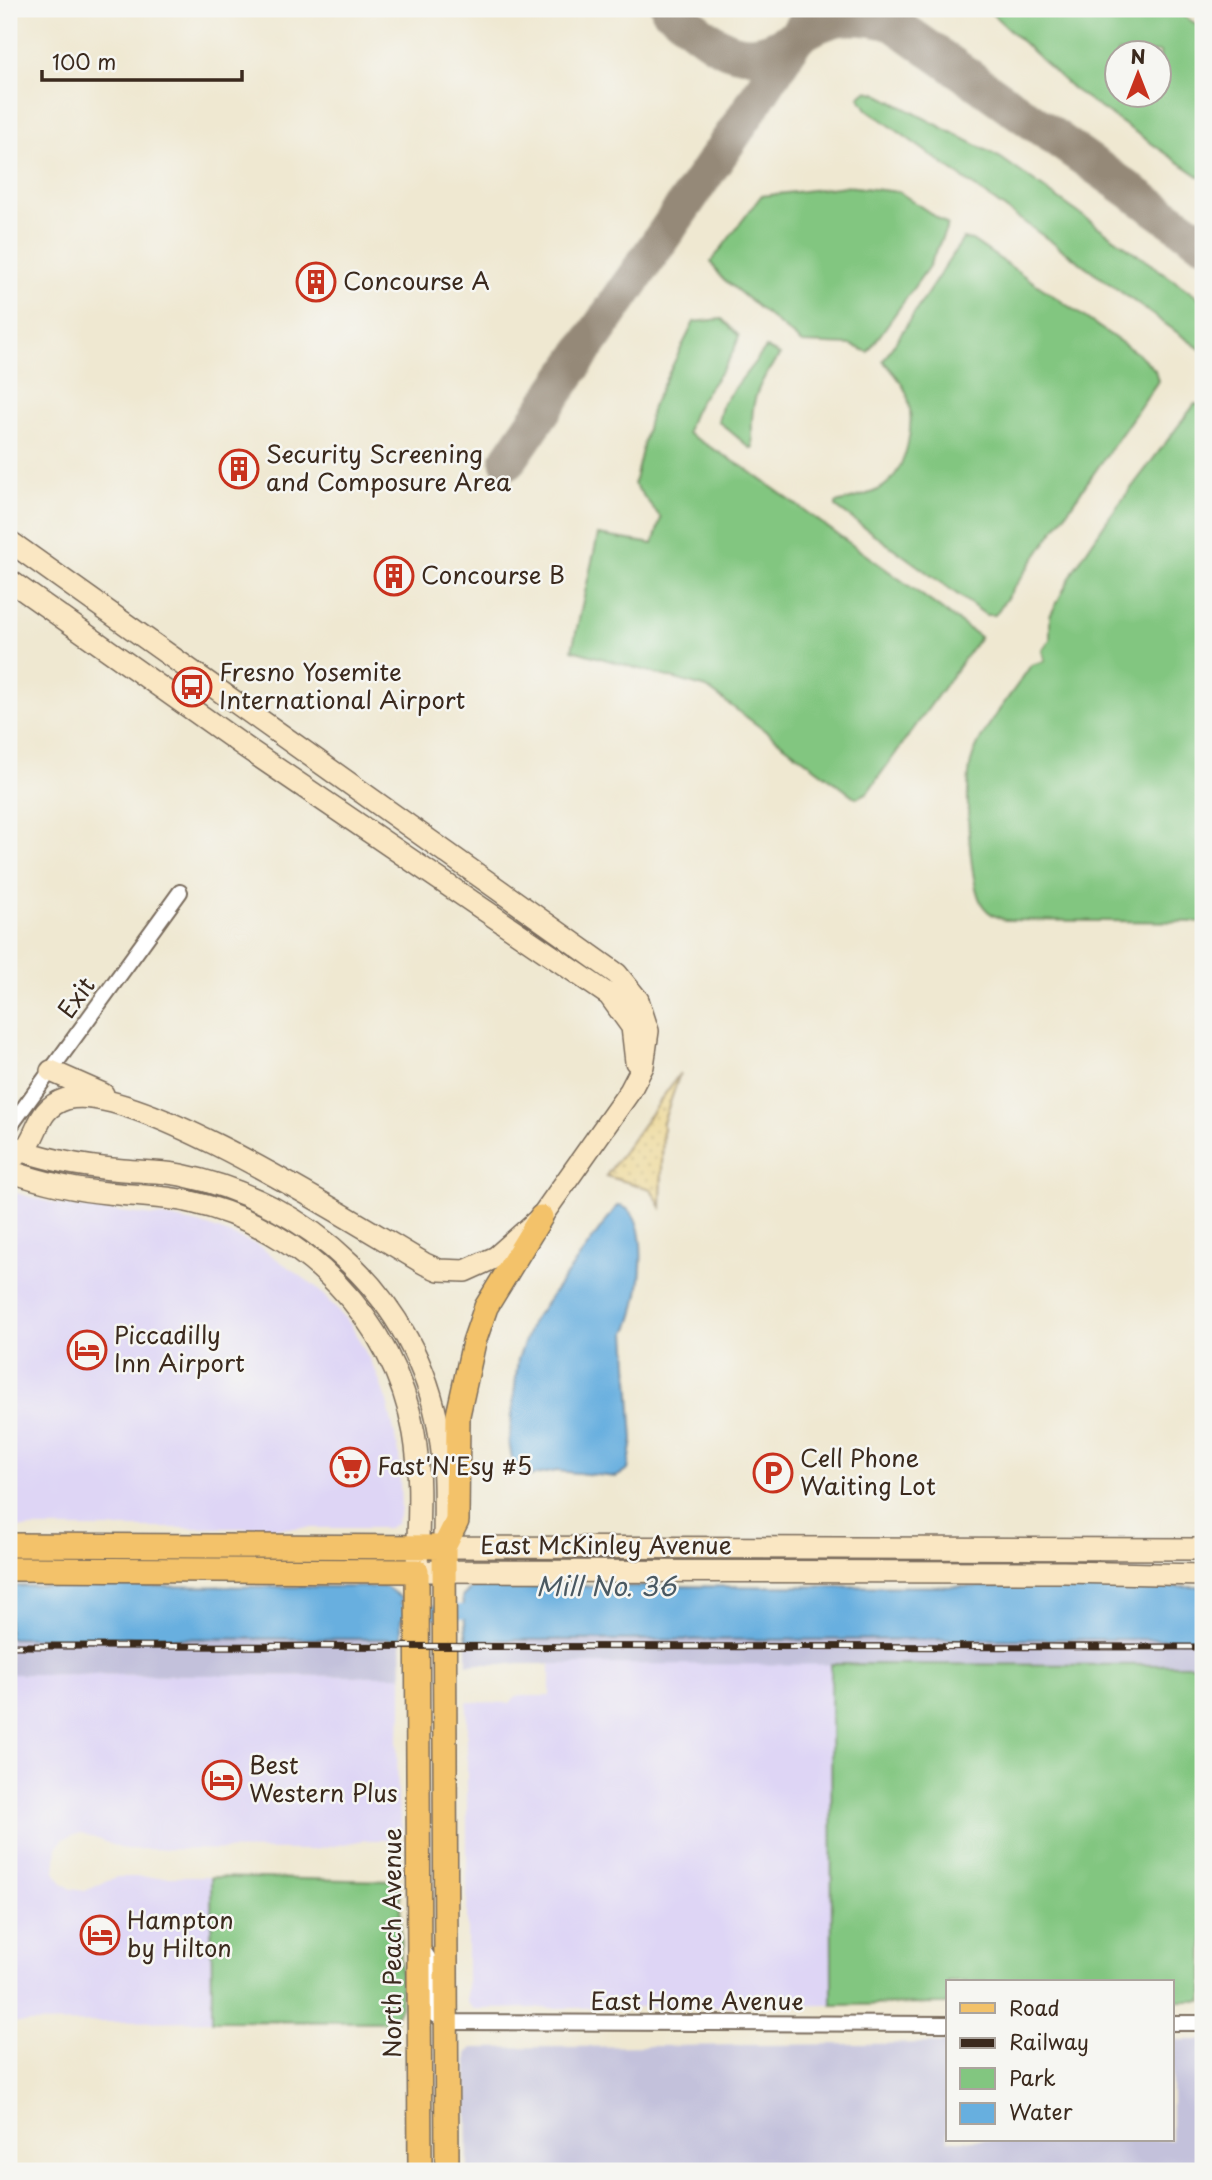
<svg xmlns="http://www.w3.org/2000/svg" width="1212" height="2180" font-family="'Playpen Sans',sans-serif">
<defs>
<pattern id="sand-dots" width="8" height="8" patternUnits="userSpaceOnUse" patternTransform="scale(1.75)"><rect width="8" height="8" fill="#eeda9e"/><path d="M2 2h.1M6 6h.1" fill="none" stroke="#cdbb88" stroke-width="1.8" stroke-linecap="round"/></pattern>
</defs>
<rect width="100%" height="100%" fill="#f6f6f2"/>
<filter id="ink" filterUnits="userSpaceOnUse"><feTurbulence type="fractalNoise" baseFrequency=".0143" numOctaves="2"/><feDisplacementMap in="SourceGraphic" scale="14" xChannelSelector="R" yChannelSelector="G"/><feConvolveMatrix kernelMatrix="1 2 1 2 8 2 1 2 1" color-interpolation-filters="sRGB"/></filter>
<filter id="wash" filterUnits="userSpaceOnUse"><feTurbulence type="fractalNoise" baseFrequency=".00686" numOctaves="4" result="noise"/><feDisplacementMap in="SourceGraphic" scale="28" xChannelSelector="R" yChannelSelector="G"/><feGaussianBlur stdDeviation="1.57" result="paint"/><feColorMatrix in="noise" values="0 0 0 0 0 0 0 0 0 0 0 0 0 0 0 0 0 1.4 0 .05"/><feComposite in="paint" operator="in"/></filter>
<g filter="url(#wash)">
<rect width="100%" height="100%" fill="#efe8d1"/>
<path fill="#ded5f5" d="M9 1191 61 1205 171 1218 208 1226 257 1245 315 1286 351 1325 377 1374 387 1402 399 1453 401 1509 396 1524 388 1528H9Z
M550 1664H831L832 2005 474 2009 467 2003V1702L510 1703 516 1696H550Z
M9 1674 402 1676V1715L397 1740 398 1802 402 1829 395 1840H364L313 1850 123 1849 82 1833 64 1838 57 1847 55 1871 61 1882 71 1889 85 1891 116 1877H211L212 2021 9 2023Z"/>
<path fill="#c3c1db" d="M9 1638 401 1639 402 1676 9 1674Z
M1203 1639V1665L467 1664V1640Z
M1172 2040H1203V2171H468L467 2053 472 2048 948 2043V2140H1172Z"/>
<path fill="#82c680" stroke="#5e784f" stroke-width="2" fill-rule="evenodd" d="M987 9H1174L1203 29V179L1073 89ZM1160 52V94H1118V52Z
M866 91 876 93 1001 158 1203 301V351L867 109 859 97Z
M846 186 899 192 948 225 929 266 868 352 851 345 802 343 721 277 711 262 761 196Z
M963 239 972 240 1141 356 1155 370 1158 381 995 615H986L836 507V503C850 499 865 496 878 490 908 474 917 421 906 392 901 380 892 370 883 361Z
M722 319 739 336C727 377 696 391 687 433L748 470 980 637 867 793 856 798 707 688 572 650 598 535 653 544 661 518 634 484 652 407 694 322Z
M766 348 780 355C754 387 749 407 753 448H750L718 421 723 403Z
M1195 404 1203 406V922L1005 920C996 917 989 914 983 906 969 886 964 787 971 762 979 732 1014 692 1031 665L1045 661 1042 650 1050 640V616L1075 568 1110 516Z
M831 1664 1203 1665V2001H1172V1982H948V2004L832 2005Z
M211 1877 393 1881 400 1889 401 2005 396 2014V2022L212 2021Z"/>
<path fill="url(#sand-dots)" stroke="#94825e" stroke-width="2" d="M680 1073 663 1123 661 1207 651 1189 606 1176Z"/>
<path fill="#67afdf" stroke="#516c7e" stroke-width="2" d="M617 1206C656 1206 640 1311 626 1332L633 1440 628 1470 616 1477 557 1471 530 1476 514 1470 509 1442 518 1359 532 1322Z
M9 1586 386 1587 401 1598V1639L9 1638Z
M474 1586 1203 1587V1639L467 1640 462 1597Z"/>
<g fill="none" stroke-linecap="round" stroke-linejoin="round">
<path stroke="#67afdf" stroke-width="14" d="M382 1612H481"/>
<path stroke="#958978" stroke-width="37" d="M669 9C686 21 703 37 722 47 771 71 797 26 838 18 856 15 874 19 892 22
M873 9 1203 242
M508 461 736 130 815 9"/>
</g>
</g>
<g filter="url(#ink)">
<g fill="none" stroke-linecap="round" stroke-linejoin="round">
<defs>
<path id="street" d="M9 1128 180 892
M420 1945 431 1962 434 2014 446 2022 948 2024
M1172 2023H1203"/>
<path id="secondary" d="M9 541 617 974 638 1000 648 1031 643 1066 630 1091 541 1217 496 1257 465 1271 439 1270 425 1264C360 1226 133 1080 66 1099 35 1109 40 1134 23 1151 20 1154 13 1156 9 1158
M9 580 248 749 609 995 632 1027 636 1062
M51 1071 103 1094
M10 1146C45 1160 85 1167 123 1170 143 1172 162 1171 181 1175 309 1201 417 1299 439 1431 446 1468 444 1509 444 1547L1203 1549
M9 1171C41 1182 73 1190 107 1193 135 1196 163 1196 191 1202 304 1227 394 1320 414 1433 422 1478 418 1526 417 1571L1064 1572 1203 1575"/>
<path id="primary" d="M9 1545 444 1547
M9 1569 417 1571 420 2171
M447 2171 444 1547 457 1521 458 1415 474 1342 486 1307 541 1217"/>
</defs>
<use href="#street" stroke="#7a6c5d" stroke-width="18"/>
<use href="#secondary" stroke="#7a6c5d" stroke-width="24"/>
<use href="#primary" stroke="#7a6c5d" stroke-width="26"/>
<use href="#street" stroke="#fff" stroke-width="14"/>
<use href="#secondary" stroke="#fae7c3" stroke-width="21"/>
<use href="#primary" stroke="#f3c26a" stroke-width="23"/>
<defs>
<path id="rail" d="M9 1646 1203 1647"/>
</defs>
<use href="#rail" stroke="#3b2a1e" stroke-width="7"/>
<use href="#rail" stroke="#f6f6f2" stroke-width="4.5" stroke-dasharray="13" stroke-linecap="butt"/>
</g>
</g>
<defs>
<symbol id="building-ring" viewBox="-11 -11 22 22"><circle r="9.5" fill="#f6f6f2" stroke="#c8321e" stroke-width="1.5"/><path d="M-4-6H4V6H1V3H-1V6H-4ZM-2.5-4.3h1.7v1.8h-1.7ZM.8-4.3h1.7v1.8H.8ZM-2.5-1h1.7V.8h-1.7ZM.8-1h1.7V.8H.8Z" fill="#c8321e"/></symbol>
<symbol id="bus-ring" viewBox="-11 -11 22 22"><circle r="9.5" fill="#f6f6f2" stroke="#c8321e" stroke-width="1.5"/><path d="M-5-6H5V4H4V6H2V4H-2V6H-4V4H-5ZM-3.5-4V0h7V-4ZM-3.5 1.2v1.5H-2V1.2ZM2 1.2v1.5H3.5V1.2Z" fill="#c8321e"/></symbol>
<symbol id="hotel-ring" viewBox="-11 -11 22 22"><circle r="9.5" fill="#f6f6f2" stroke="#c8321e" stroke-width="1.5"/><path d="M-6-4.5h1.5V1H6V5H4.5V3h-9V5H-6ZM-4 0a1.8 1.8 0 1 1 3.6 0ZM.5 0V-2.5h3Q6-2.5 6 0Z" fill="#c8321e"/></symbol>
<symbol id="supermarket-ring" viewBox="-11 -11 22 22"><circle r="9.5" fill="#f6f6f2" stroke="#c8321e" stroke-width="1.5"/><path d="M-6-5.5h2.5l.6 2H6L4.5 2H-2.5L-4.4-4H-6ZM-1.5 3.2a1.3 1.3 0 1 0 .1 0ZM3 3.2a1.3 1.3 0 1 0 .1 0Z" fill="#c8321e"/></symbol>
<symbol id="parking-ring" viewBox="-11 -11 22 22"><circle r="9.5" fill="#f6f6f2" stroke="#c8321e" stroke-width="1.5"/><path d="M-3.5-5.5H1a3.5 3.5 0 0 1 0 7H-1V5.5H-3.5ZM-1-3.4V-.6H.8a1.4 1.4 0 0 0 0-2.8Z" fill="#c8321e"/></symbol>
</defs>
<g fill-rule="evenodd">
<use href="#building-ring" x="294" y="260" width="44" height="44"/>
<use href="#building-ring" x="217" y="447" width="44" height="44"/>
<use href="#building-ring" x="372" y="554" width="44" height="44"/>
<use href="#bus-ring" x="170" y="665" width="44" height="44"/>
<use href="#hotel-ring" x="65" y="1328" width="44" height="44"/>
<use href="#supermarket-ring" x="328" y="1445" width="44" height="44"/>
<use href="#parking-ring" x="751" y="1451" width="44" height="44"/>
<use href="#hotel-ring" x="200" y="1758" width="44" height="44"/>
<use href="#hotel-ring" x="78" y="1913" width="44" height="44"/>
</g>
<g text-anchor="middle" stroke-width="5" stroke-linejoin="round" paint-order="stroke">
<g font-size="24" fill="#3b2a1e" stroke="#f6f6f2" text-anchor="start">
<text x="343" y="290">Concourse A</text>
<text x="266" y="463">Security Screening<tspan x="266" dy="28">and Composure Area</tspan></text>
<text x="421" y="584">Concourse B</text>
<text x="219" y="681">Fresno Yosemite<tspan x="219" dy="28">International Airport</tspan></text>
<text x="114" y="1344">Piccadilly<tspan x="114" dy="28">Inn Airport</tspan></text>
<text x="800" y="1467">Cell Phone<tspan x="800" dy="28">Waiting Lot</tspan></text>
<text x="377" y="1475">Fast'N'Esy #5</text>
<text x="249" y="1774">Best<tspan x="249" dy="28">Western Plus</tspan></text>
<text x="127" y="1929">Hampton<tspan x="127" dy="28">by Hilton</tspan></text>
</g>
<g font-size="24" fill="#3b2a1e" stroke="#f6f6f2">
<text transform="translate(77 998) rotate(-54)" y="8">Exit</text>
<text x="606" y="1554">East McKinley Avenue</text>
<text transform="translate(393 1943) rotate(-90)" y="8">North Peach Avenue</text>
<text x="697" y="2010">East Home Avenue</text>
</g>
<g font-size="26" font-style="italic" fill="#4a5962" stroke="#f6f6f2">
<text x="606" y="1596">Mill No. 36</text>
</g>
</g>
<rect width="1212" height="2180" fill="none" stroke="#f6f6f2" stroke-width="35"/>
<rect x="946" y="1980" width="228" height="161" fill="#f6f6f2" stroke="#aba49d" stroke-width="2"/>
<rect x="960" y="2003" width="35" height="10" fill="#f3c26a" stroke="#aba49d" stroke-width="2"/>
<text x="1009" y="2016" font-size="21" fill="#3b2a1e">Road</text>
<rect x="960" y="2038" width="35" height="10" fill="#3b2a1e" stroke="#aba49d" stroke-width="2"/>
<text x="1009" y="2050" font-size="21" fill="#3b2a1e">Railway</text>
<rect x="960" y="2068" width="35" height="21" fill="#82c680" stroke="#aba49d" stroke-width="2"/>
<text x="1009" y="2086" font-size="21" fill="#3b2a1e">Park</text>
<rect x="960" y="2103" width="35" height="21" fill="#67afdf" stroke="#aba49d" stroke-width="2"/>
<text x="1009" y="2120" font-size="21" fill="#3b2a1e">Water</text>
<g transform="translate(1138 74)"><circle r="33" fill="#f6f6f2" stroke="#aba49d" stroke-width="2"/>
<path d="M0-5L12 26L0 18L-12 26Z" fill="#c8321e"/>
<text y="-10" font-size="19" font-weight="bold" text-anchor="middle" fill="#3b2a1e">N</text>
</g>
<path d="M42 70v10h200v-10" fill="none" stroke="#3b2a1e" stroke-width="3.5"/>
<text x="52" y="70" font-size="21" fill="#3b2a1e" stroke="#f6f6f2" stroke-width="5" paint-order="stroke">100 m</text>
</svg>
